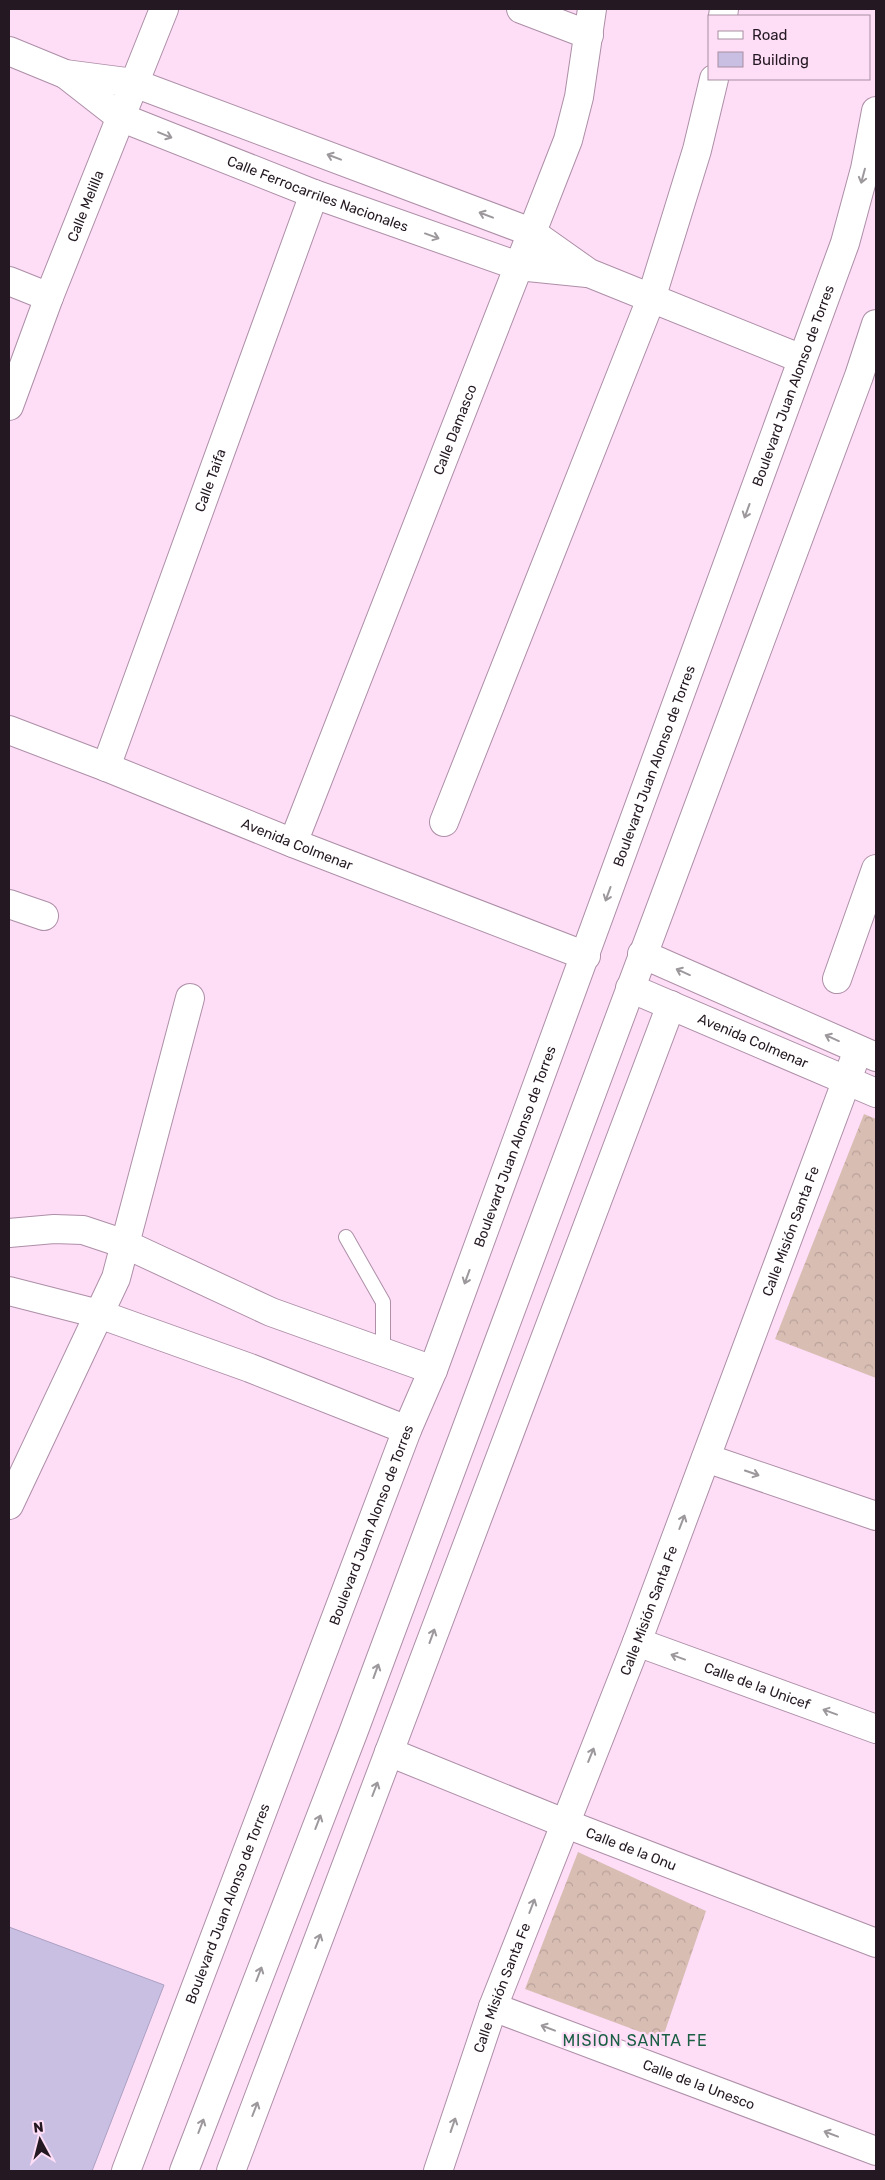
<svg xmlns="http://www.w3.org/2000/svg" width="885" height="2180" font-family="Rubik,sans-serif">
<defs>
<pattern id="forest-crowns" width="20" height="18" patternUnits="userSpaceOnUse" patternTransform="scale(1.25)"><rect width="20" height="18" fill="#d8bdb3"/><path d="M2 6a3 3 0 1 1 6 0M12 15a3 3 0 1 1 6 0" fill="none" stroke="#b9a29a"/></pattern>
</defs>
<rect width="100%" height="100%" fill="#feddf7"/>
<path fill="url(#forest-crowns)" d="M864 1114 876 1119V1378L775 1339Z
M578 1852 706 1911 662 2040 525 1989Z"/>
<path fill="#c9bfe2" stroke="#aba1c2" d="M9 1927 164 1985 92 2171H9Z"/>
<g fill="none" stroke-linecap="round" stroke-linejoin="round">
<defs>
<path id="lane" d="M346 1237 383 1302V1352"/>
<g id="street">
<path d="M521 9 589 35"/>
<path d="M723 16 724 9"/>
<path d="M9 281 49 297"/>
<path id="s1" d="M9 406 49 297 164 9"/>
<path id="s2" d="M9 730 106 767 293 843 586 956"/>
<path id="s3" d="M106 767 314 194"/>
<path d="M444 822 651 299 697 150 714 79"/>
<path id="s4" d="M293 843 568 140 579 97 592 9"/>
<path d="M9 904 44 916"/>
<path d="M642 954 876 1057"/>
<path d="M837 979 876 869"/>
<path id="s5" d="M630 988 876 1093"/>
<path d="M9 1233 54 1229 83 1230 125 1244 271 1312 433 1370"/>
<path d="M9 1291 99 1314 250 1368 407 1430"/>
<path d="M706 1458 876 1516"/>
<path d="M9 1505 116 1278 190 998"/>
<path id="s6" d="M637 1642 876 1729"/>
<path id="s7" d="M389 1752 564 1823 876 1943"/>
<path id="s8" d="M493 2007 876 2151"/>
<path d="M231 2171 671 1005"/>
<path id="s9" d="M438 2171 493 2007 637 1642 858 1050"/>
</g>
<g id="secondary">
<path d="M9 51 65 74 134 83 531 232 589 273 802 359"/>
<path id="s10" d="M65 74 120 117 314 194 518 266 587 273"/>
</g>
<g id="primary">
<path id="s11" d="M126 2171 407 1430 433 1370 845 243 865 169 876 111"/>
<path d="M184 2171 353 1733 859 376 876 324"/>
</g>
</defs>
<use href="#lane" stroke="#ad8fa7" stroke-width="16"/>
<use href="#street" stroke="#ad8fa7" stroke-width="30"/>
<use href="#secondary" stroke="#ad8fa7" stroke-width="30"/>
<use href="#primary" stroke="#ad8fa7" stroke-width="30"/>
<use href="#lane" stroke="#fff" stroke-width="14"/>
<use href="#street" stroke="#fff" stroke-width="28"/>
<use href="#secondary" stroke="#fff" stroke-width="28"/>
<use href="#primary" stroke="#fff" stroke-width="28"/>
</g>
<defs><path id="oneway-shaft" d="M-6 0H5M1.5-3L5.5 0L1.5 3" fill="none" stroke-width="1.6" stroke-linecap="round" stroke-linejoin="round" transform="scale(1.25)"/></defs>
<g stroke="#9c989c">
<use href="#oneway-shaft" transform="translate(165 135) rotate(22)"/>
<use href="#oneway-shaft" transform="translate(334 157) rotate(-159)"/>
<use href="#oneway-shaft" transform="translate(863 176) rotate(105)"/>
<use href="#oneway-shaft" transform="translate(486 215) rotate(-159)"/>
<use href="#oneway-shaft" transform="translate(432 236) rotate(20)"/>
<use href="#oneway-shaft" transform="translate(747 511) rotate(110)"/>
<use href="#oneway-shaft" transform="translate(608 894) rotate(110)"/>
<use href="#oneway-shaft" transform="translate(683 972) rotate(-156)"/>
<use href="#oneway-shaft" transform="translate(832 1038) rotate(-156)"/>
<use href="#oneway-shaft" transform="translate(467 1277) rotate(110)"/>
<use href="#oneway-shaft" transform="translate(752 1473) rotate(19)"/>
<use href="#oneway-shaft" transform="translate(682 1522) rotate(-69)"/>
<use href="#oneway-shaft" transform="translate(432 1636) rotate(-70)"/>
<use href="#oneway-shaft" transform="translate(678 1657) rotate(-160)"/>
<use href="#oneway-shaft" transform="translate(376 1671) rotate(-70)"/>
<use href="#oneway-shaft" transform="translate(830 1712) rotate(-160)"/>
<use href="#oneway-shaft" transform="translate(591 1755) rotate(-68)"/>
<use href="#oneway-shaft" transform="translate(375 1789) rotate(-69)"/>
<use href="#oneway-shaft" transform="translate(318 1822) rotate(-69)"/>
<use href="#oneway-shaft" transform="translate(532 1906) rotate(-69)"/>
<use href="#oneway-shaft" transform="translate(318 1941) rotate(-69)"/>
<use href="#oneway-shaft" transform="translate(259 1974) rotate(-69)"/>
<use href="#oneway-shaft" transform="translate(548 2028) rotate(-159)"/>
<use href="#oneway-shaft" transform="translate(255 2109) rotate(-69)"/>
<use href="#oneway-shaft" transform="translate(453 2125) rotate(-71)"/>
<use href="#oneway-shaft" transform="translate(201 2126) rotate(-69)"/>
<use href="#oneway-shaft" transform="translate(831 2134) rotate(-159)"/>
</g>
<g text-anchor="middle" stroke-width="4.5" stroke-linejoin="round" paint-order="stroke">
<g font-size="14" fill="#241922" stroke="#feddf7">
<text dy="5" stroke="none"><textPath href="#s10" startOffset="282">Calle Ferrocarriles Nacionales</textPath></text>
<text dy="5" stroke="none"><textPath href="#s1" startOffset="214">Calle Melilla</textPath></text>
<text dy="5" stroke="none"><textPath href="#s11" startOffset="1906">Boulevard Juan Alonso de Torres</textPath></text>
<text dy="5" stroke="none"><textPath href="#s4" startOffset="444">Calle Damasco</textPath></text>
<text dy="5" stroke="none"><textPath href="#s3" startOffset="305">Calle Taifa</textPath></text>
<text dy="5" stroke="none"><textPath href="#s11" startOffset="1501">Boulevard Juan Alonso de Torres</textPath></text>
<text dy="5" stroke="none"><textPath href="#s2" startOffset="310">Avenida Colmenar</textPath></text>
<text dy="5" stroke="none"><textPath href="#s5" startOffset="134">Avenida Colmenar</textPath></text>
<text dy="5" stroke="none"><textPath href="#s11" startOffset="1096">Boulevard Juan Alonso de Torres</textPath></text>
<text dy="5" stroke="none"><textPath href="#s9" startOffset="1004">Calle Misión Santa Fe</textPath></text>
<text dy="5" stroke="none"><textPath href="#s11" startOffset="691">Boulevard Juan Alonso de Torres</textPath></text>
<text dy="5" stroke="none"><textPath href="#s9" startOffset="599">Calle Misión Santa Fe</textPath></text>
<text dy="5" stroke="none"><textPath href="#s6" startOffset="128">Calle de la Unicef</textPath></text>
<text dy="5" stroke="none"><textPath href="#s7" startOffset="261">Calle de la Onu</textPath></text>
<text dy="5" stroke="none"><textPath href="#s11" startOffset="286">Boulevard Juan Alonso de Torres</textPath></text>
<text dy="5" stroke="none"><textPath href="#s9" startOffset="194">Calle Misión Santa Fe</textPath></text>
<text dy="5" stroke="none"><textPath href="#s8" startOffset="220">Calle de la Unesco</textPath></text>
</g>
<g font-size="16" letter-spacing="1" fill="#1a5e44" stroke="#feddf7">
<text x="635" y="2046">MISION SANTA FE</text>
</g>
</g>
<rect width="885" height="2180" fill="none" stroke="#241922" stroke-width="20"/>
<rect x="708" y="15" width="162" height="65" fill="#feddf7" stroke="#a78fa2"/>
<rect x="718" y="31" width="25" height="8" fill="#ffffff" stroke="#a78fa2"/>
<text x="752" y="40" font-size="15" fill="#241922">Road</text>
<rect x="718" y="52" width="25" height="15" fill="#c9bfe2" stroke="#a78fa2"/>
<text x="752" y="65" font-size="15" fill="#241922">Building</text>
<g transform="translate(40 2140) rotate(353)" stroke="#feddf7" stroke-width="4" paint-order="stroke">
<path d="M0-4L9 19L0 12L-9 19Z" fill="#241922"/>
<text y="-8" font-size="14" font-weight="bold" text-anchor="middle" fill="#241922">N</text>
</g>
</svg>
